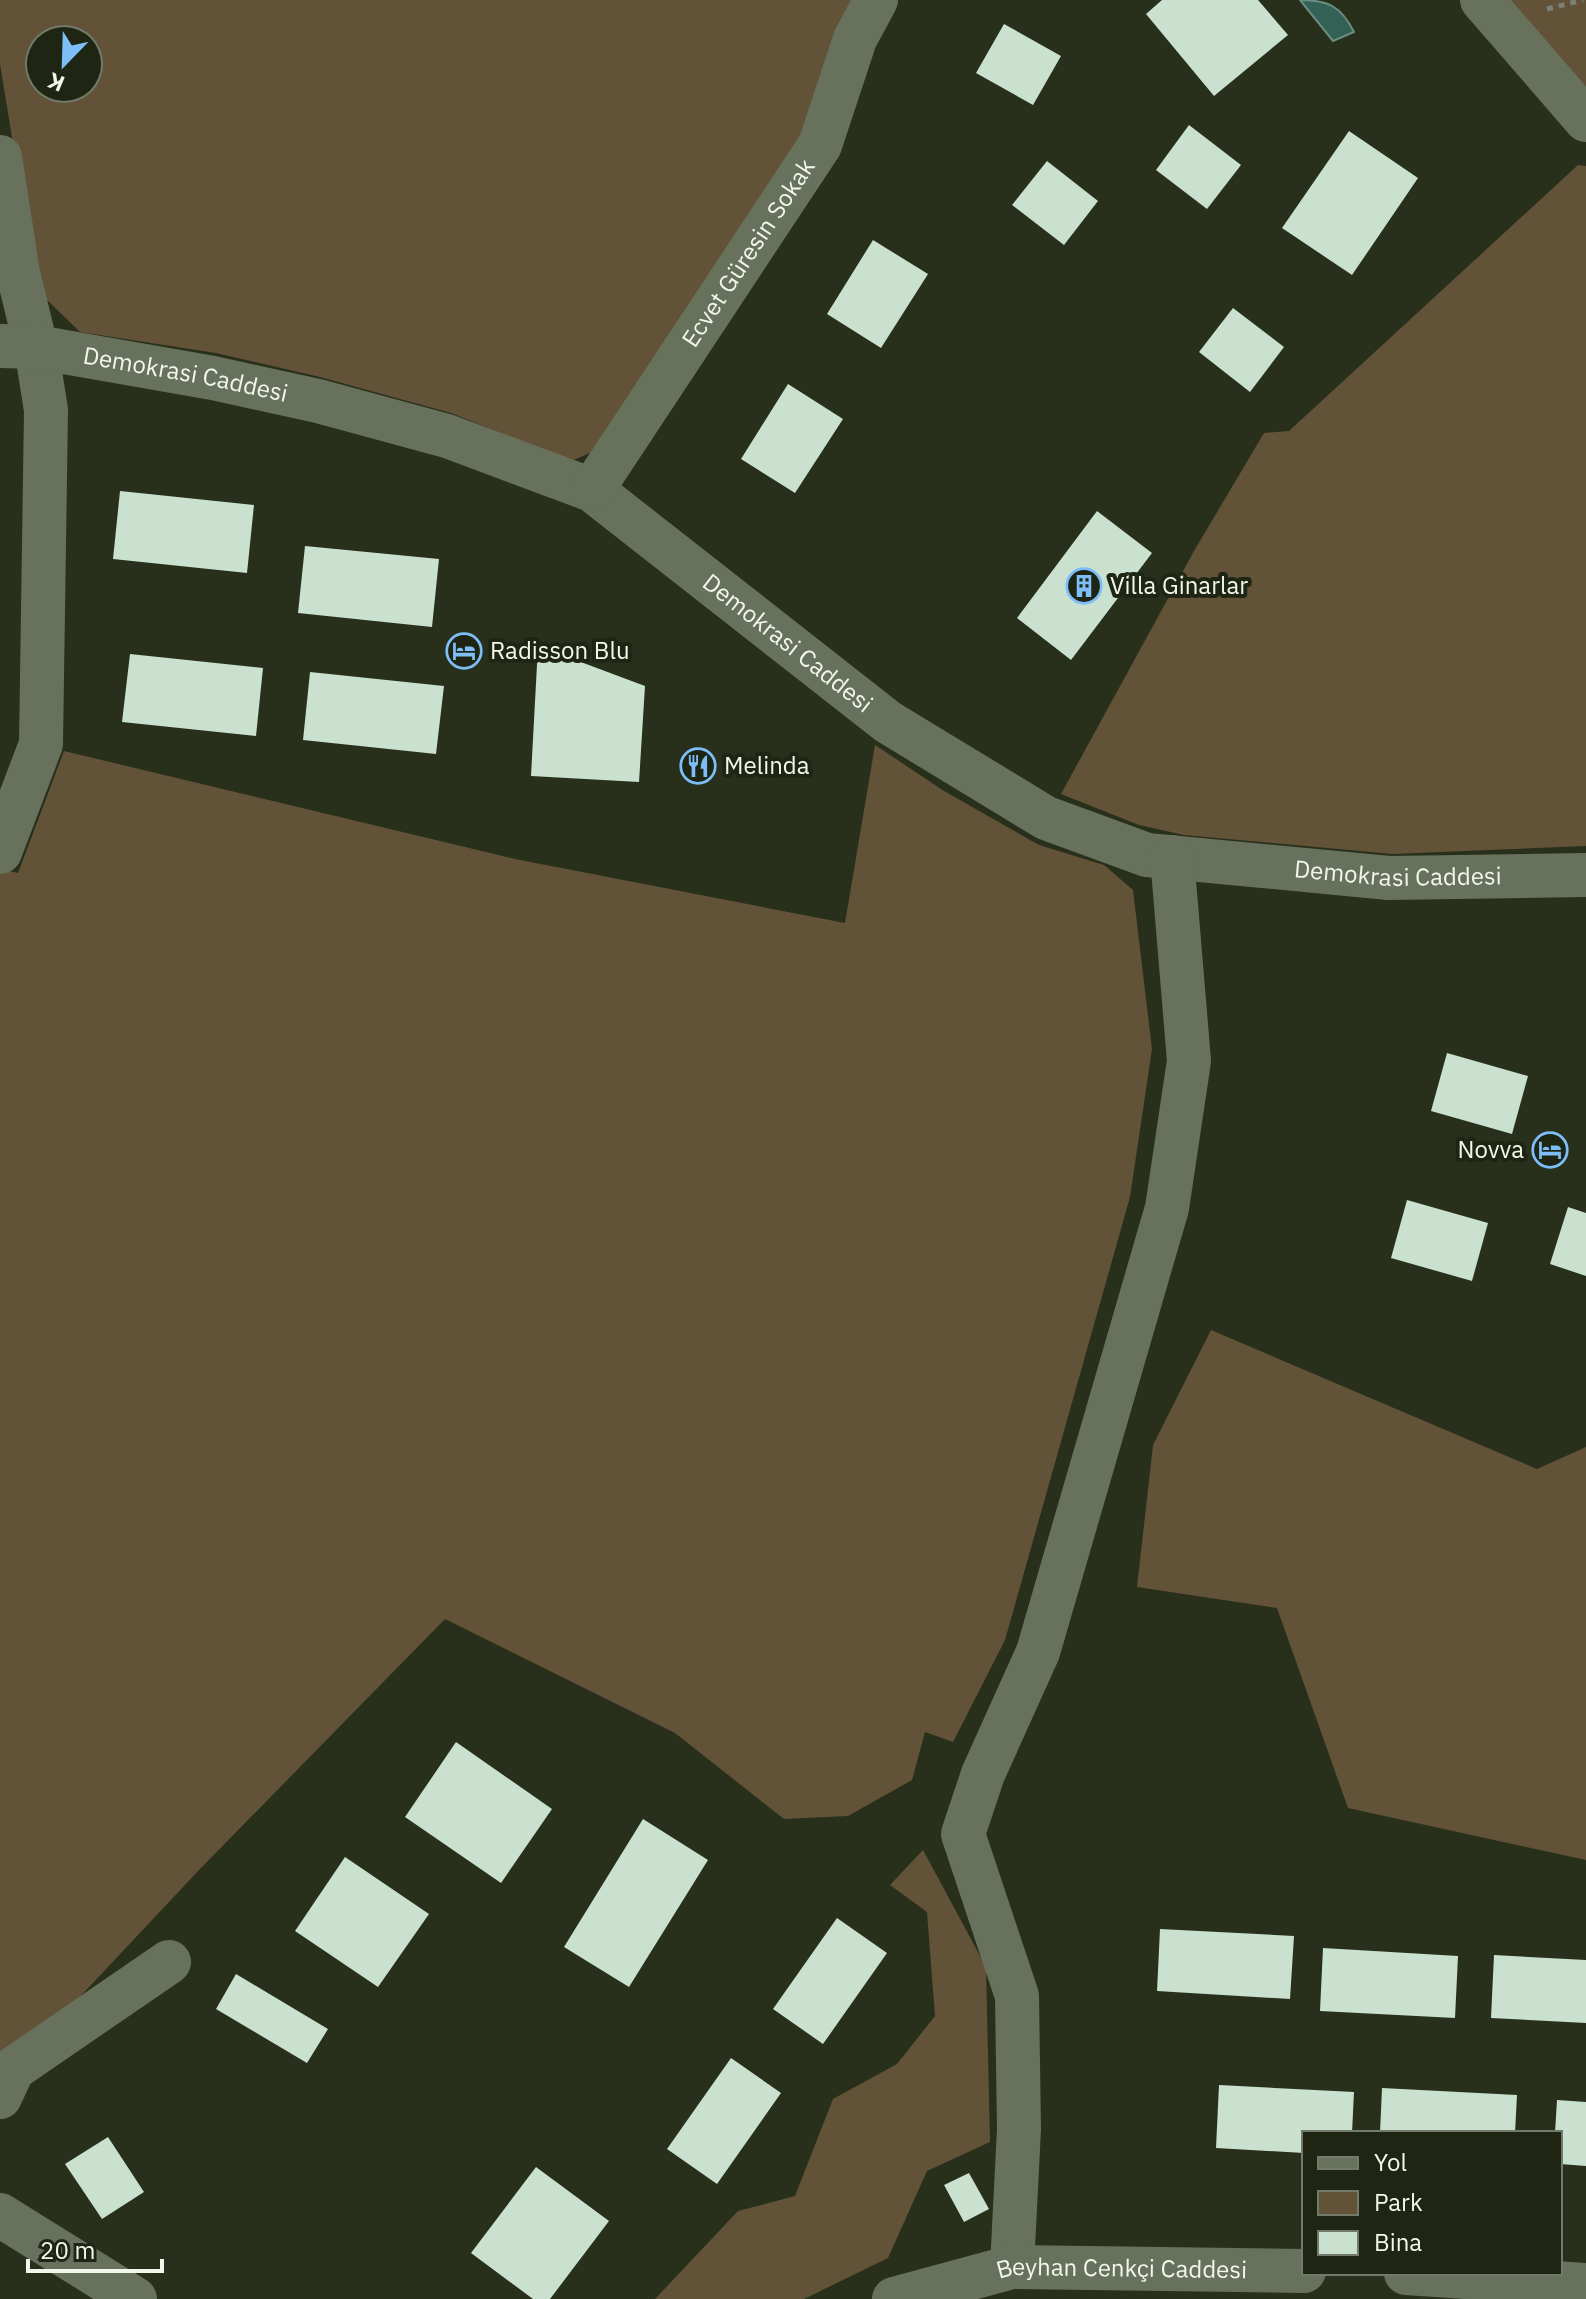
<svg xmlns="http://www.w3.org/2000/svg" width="1586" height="2299" font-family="'IBM Plex Sans',sans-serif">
<rect width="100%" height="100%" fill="#28301c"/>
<path fill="#625238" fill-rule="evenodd" d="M0 0H859L804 141 597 450 571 461 451 413 320 377 216 353 80 332 43 296 34 272 0 64ZM40 40H88V88H40Z
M1509 0H1586V90Z
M1578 165 1586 166V846L1393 854 1184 835 1139 825 1061 794 1194 551 1264 433 1289 431Z
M875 745 944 791 1039 845 1104 865 1133 890 1152 1049 1130 1197 1005 1640 953 1742 925 1732 912 1780 848 1816 784 1819 675 1733 445 1619 199 1870 0 2082V869L18 873 64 751 515 859 845 923Z
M1211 1330 1537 1469 1586 1447V1860L1348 1808 1277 1608 1137 1587 1153 1445Z
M923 1850 986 1967 990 2142 927 2171 888 2258 804 2299H655L738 2211 795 2196 833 2099 897 2064 935 2016 927 1912 890 1885Z"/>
<path fill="#336155" stroke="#6c8e82" stroke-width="2" d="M1300 0C1328 0 1341 6 1354 32L1333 41Z"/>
<path fill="#c9e1ce" d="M1162 0H1258L1288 35 1214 96 1146 14Z
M1004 24 1061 56 1033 105 976 73Z
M1189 125 1241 165 1207 209 1156 170Z
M1349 131 1418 178 1352 275 1282 228Z
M1047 161 1098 201 1064 245 1012 205Z
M873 240 928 274 881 348 827 314Z
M1233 308 1284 347 1250 392 1199 352Z
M788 384 843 419 795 493 741 459Z
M120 491 254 505 247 573 113 559Z
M1097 511 1152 553 1071 660 1017 618Z
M305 546 439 559 432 627 298 613Z
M538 646 645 686 639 782 531 776Z
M130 654 263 668 256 736 122 722Z
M310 672 444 686 436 754 303 740Z
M1447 1053 1528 1076 1512 1134 1431 1111Z
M1407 1200 1488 1223 1472 1281 1391 1258Z
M1568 1207 1586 1213V1276L1550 1264Z
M456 1742 552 1809 501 1883 405 1817Z
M643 1819 708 1860 629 1987 564 1947Z
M345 1857 429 1914 378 1987 295 1931Z
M837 1918 887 1953 823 2044 773 2009Z
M1160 1929 1294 1936 1290 1999 1157 1991Z
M1323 1948 1458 1956 1455 2018 1320 2011Z
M1494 1955 1586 1960V2023L1491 2018Z
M236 1974 328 2029 307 2063 216 2009Z
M731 2058 781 2093 717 2184 667 2149Z
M1219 2085 1354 2092 1352 2133H1304V2153L1216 2148Z
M1382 2088 1517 2095 1515 2133H1380Z
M1557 2100 1586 2102V2166L1560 2164V2133H1555Z
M108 2137 144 2192 102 2219 65 2164Z
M536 2167 609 2221 550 2299H533L471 2253Z
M969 2173 989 2209 964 2222 944 2185Z"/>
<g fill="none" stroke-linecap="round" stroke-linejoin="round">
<path stroke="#7b8372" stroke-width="5" stroke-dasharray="6 6" stroke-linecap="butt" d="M1547 9 1583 0"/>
<g stroke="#67715b" stroke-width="44">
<path d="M1482 0 1586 120"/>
<path d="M0 157 18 273 36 347 46 410 41 744 0 852"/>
<path id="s1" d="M0 346 36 347 213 378 318 401 447 436 592 490 888 722 1046 818 1147 855 1389 878 1586 875"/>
<path id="s2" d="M592 490 820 145 855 39 876 0"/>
<path d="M0 2097 13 2069 169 1962"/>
<path d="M0 2215 135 2299"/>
<path d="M1012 2267 1019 2129 1017 1996 963 1834 983 1774 1038 1652 1167 1208 1189 1061 1172 857"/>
<path d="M1406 2273 1586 2285"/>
<path id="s3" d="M894 2299 1012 2267 1304 2271"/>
</g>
</g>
<defs>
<symbol id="building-ring" viewBox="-11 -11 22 22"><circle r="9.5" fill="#1e2613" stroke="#7dbef9" stroke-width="1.5"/><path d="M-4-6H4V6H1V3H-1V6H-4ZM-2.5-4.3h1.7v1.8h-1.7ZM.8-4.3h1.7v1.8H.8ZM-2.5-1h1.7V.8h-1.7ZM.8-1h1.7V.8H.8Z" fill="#7dbef9"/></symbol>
<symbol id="hotel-ring" viewBox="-11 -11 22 22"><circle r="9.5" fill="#1e2613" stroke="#7dbef9" stroke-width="1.5"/><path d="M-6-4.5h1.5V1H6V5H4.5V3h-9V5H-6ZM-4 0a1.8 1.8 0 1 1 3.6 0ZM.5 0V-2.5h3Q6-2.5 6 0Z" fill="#7dbef9"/></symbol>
<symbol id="restaurant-ring" viewBox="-11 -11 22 22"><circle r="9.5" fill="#1e2613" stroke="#7dbef9" stroke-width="1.5"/><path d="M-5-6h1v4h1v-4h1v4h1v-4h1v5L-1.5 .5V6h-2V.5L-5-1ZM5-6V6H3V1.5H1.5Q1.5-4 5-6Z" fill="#7dbef9"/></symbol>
</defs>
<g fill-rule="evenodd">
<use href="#building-ring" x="1064" y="566" width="40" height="40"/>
<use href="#hotel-ring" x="444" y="631" width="40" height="40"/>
<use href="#restaurant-ring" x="678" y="746" width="40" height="40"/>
<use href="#hotel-ring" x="1530" y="1130" width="40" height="40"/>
</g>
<g text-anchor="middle" stroke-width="8" stroke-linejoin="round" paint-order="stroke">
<g font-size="24" fill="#f1f7ea" stroke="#1e2613">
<text dy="8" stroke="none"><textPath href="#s2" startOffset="284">Ecvet Güresin Sokak</textPath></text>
<text dy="8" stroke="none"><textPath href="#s1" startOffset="188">Demokrasi Caddesi</textPath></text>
<text dy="8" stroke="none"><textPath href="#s1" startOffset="860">Demokrasi Caddesi</textPath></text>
<text dy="8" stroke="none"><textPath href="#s1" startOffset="1532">Demokrasi Caddesi</textPath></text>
<text dy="8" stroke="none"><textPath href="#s3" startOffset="232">Beyhan Cenkçi Caddesi</textPath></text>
</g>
<g font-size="24" fill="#f1f7ea" stroke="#1e2613" text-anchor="start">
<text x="1110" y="594">Villa Ginarlar</text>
<text x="490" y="659">Radisson Blu</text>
<text x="724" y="774">Melinda</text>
<text x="1524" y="1158" text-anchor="end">Novva</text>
</g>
</g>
<rect x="1302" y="2131" width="260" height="144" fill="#1e2613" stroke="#727a69" stroke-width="2"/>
<rect x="1318" y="2157" width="40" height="12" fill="#67715b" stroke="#727a69" stroke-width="2"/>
<text x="1374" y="2171" font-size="24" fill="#f1f7ea">Yol</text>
<rect x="1318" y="2191" width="40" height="24" fill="#625238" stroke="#727a69" stroke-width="2"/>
<text x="1374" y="2211" font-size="24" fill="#f1f7ea">Park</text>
<rect x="1318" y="2231" width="40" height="24" fill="#c9e1ce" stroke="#727a69" stroke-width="2"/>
<text x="1374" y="2251" font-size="24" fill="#f1f7ea">Bina</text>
<g transform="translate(64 64) rotate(203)"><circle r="38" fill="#1e2613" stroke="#727a69" stroke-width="2"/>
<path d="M0-6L14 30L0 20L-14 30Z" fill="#7dbef9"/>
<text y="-12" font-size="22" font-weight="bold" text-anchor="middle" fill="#f1f7ea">K</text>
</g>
<path d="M28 2259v12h134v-12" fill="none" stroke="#f1f7ea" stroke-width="4"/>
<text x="40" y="2259" font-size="24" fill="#f1f7ea" stroke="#1e2613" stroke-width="6" paint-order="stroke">20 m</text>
</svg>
